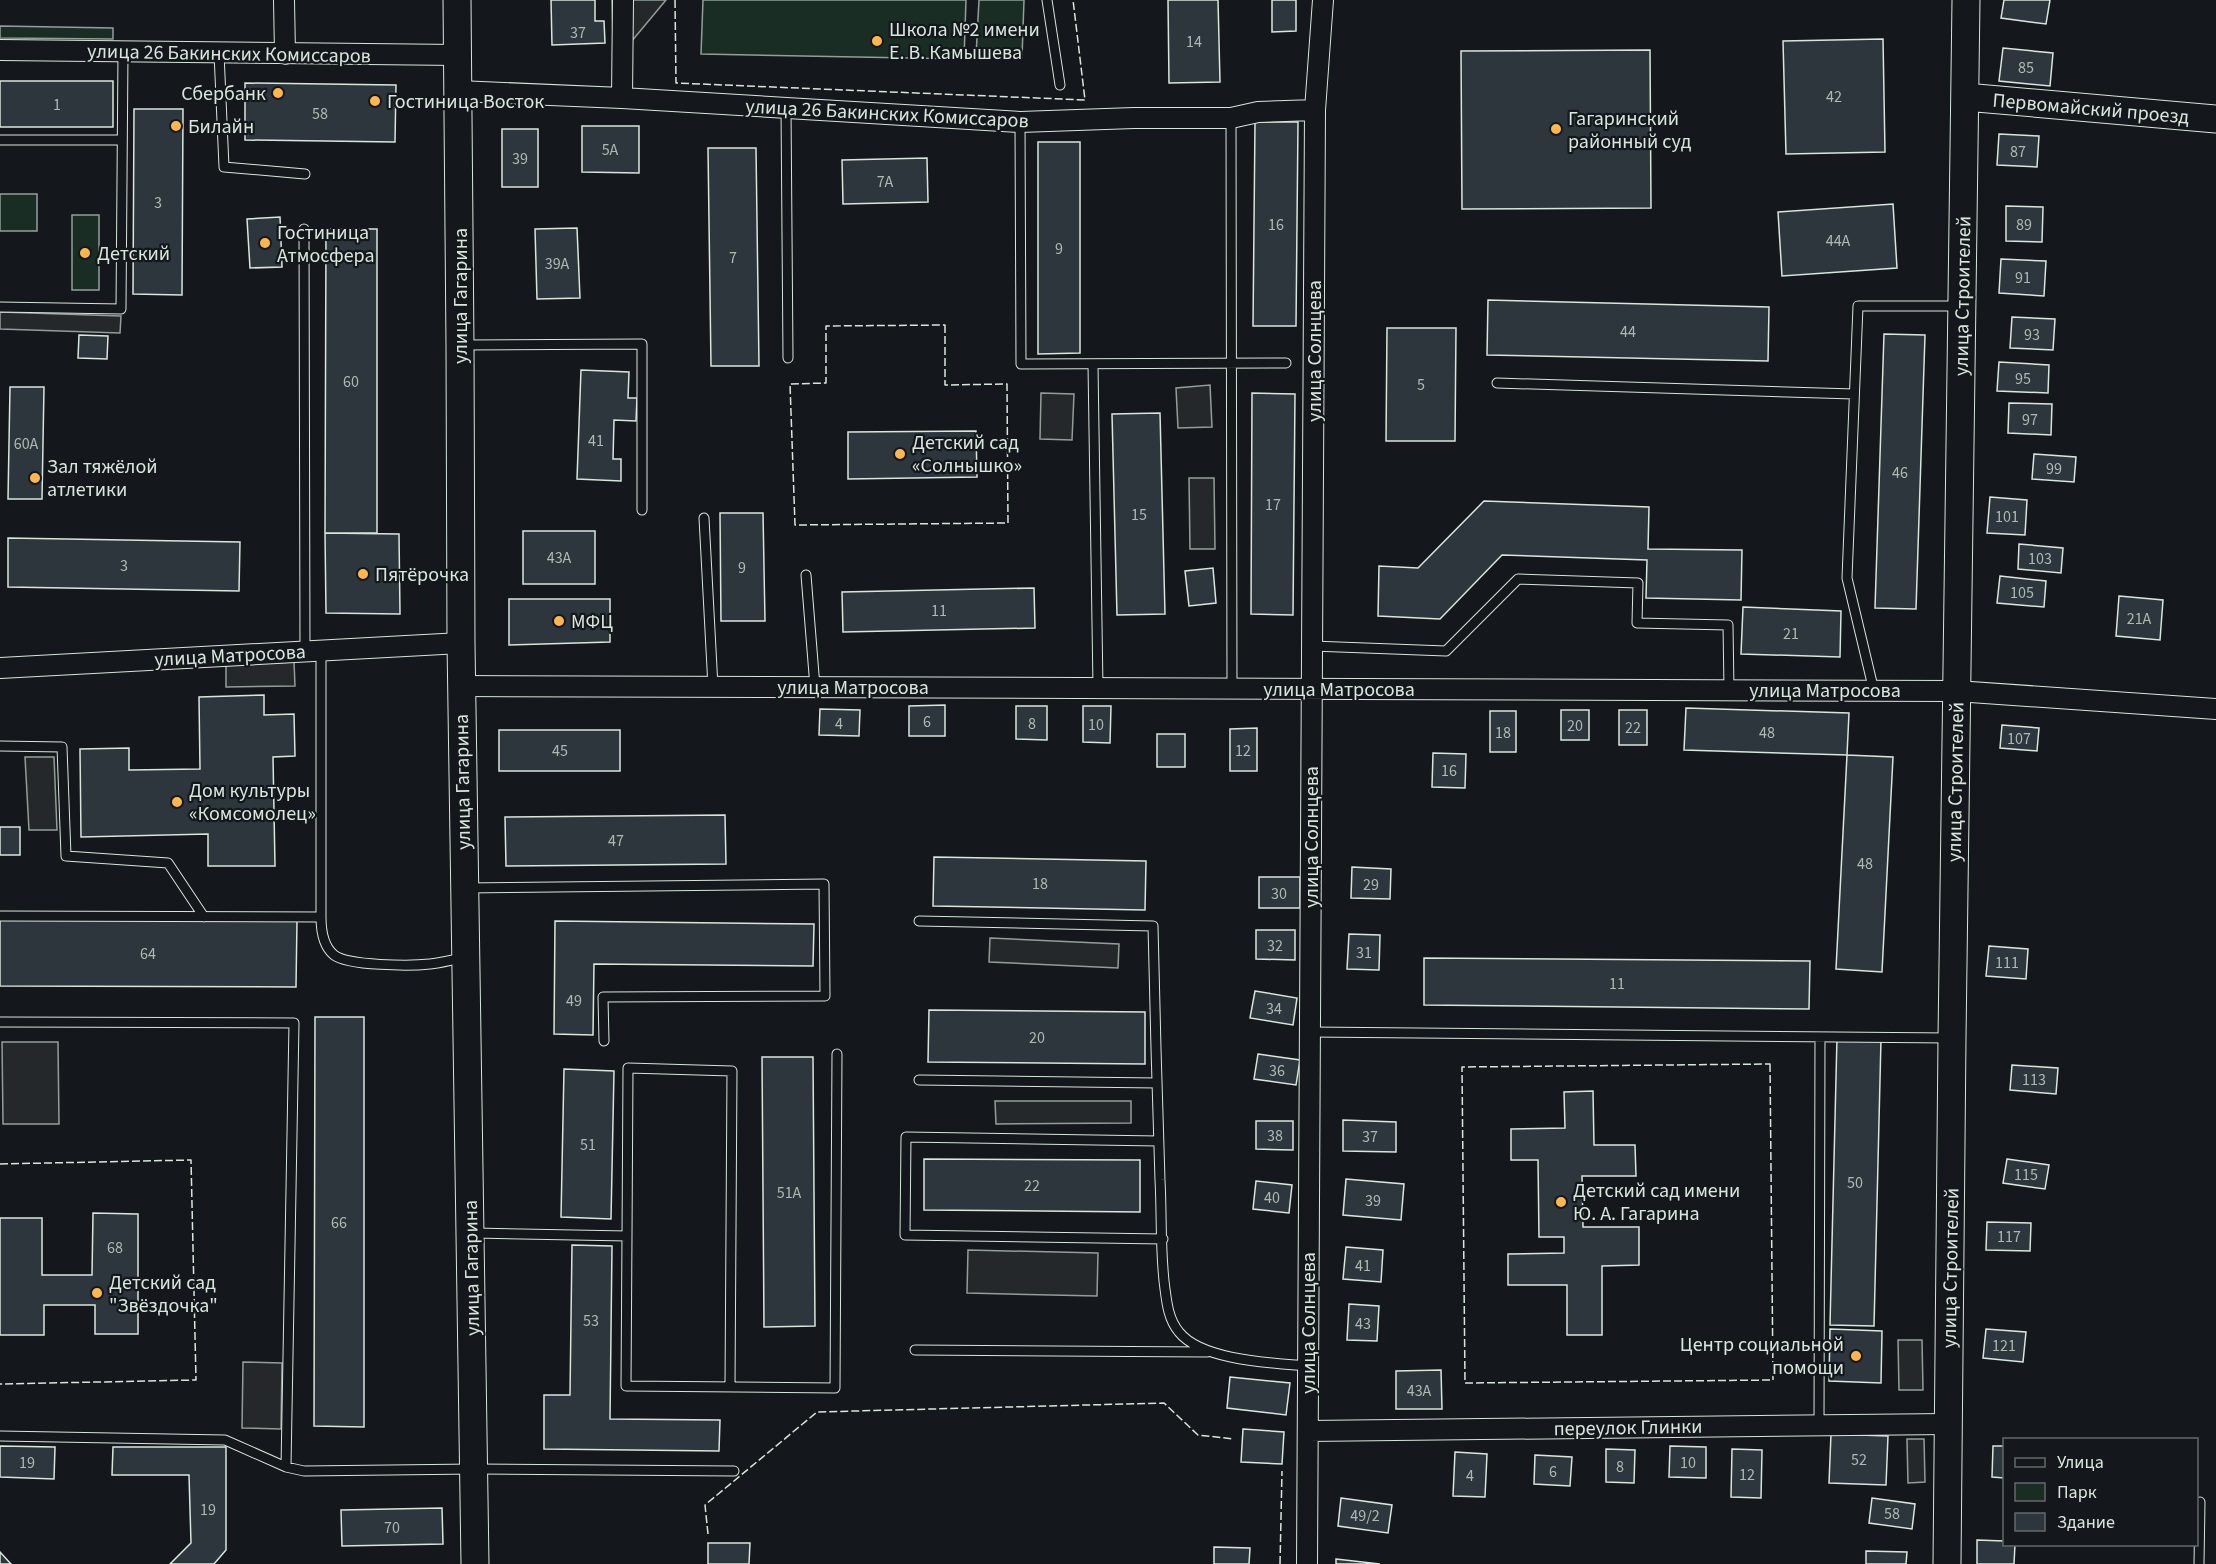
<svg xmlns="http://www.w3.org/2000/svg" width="2216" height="1564" font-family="'Source Sans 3',sans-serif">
<rect width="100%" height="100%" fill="#14181c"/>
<path fill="#1a2d24" stroke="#939e99" stroke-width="1.5" d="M703 0H966L964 59 701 54Z
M979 0H1024L1022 58 976 56Z
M0 26 113 28V39L0 38Z
M0 194H37V231H0Z
M72 215H99V290H72Z"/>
<path fill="#24282b" stroke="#939e99" stroke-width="1.5" d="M612 0H666L631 42 613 41Z
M0 312 121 316 120 333 0 329Z
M1210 385 1212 427 1178 428 1176 388Z
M1041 393 1074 394 1072 440 1040 439Z
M1189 478H1214L1215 549H1190Z
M294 662 295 686 226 687V665Z
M25 757H54L57 830H29Z
M990 938 1119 944 1118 968 989 962Z
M2 1042H58L59 1124H3Z
M995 1101H1131V1123L996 1124Z
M968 1250 1098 1253 1097 1296 967 1293Z
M1898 1340H1922L1923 1390H1899Z
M243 1362 282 1363 281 1429 242 1428Z
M1907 1439H1924L1925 1482 1908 1483Z"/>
<path fill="#2c363c" stroke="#d8e6dc" stroke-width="1.5" d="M551 0H595V21H604L605 43 552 45Z
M1168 0H1218L1220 82 1169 83Z
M1272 0H1296V31L1272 32Z
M2004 0H2050L2046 24 2001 18Z
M1883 39 1885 152 1786 154 1783 41Z
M2003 48 2053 53 2050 86 1999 81Z
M1650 50 1651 208 1462 209 1461 51Z
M0 81H113V127H0Z
M245 83 396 85 395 142 245 140Z
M134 109H183L182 295 133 294Z
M1255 122H1298L1296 326H1253Z
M582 126H639V173L582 172Z
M502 129H538V187H502Z
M1999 134 2039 136 2037 167 1997 165Z
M1038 142H1080V353L1038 354Z
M708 148H756L759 366H711Z
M927 158 928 202 843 204 842 160Z
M1893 204 1897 268 1782 276 1778 212Z
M2006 206 2043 207 2042 242 2006 241Z
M280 217 282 267 250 268 247 219Z
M577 228 580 298 537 299 535 229Z
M326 229H377V533H325Z
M2001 259 2046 261 2044 296 1999 293Z
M1488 300 1769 307 1768 361 1487 355Z
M2012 317 2055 319 2053 350 2010 348Z
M1387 328H1456L1455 441H1386Z
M1884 334 1925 335 1916 609 1875 608Z
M79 335 108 336 107 359 78 358Z
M1999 362 2049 365 2048 393 1997 391Z
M581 370 629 372 628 398H637L636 421 614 420 613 459H621V481L577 479Z
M10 387H44L42 499H8Z
M1252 393 1295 394 1293 615 1251 614Z
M2009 403 2052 404 2051 435 2008 433Z
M1160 413 1165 614 1117 615 1112 414Z
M976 431 977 477 848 479V432Z
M2034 454 2076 457 2074 482 2032 479Z
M1990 497 2027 500 2025 535 1987 533Z
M1484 501 1649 507 1648 549 1742 550 1741 600 1646 598 1647 560 1502 555 1440 619 1378 616 1379 566 1418 568Z
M720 513H763L765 621H721Z
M523 531H595V584H523Z
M325 533 399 534 400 614 326 613Z
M8 538 240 542 239 591 8 587Z
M2019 544 2063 548 2061 573 2018 569Z
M1213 568 1216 603 1189 606 1185 571Z
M2000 576 2046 581 2044 607 1997 603Z
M1034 588 1035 628 843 632 842 592Z
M2119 596 2163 600 2160 640 2116 636Z
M509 599H610V642L509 645Z
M1743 607 1841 611 1840 657 1741 654Z
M264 695V715L294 714 295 756 273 757 275 866H208V834L81 837 80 749 129 748V770L200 769 199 697Z
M945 705V736H909V706Z
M1016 706H1047V740L1016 739Z
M1083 706H1111L1110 743 1083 742Z
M1686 708 1849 713 1847 755 1684 750Z
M820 709 860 710 859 736 819 735Z
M1561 710H1589V740H1561Z
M1619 710H1647V745H1619Z
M1490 711H1516V752H1490Z
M2002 725 2039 728 2037 751 2000 748Z
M1257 728V771H1230V729Z
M499 730H620V771H499Z
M1157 734H1185V767H1157Z
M1433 753 1466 754 1465 788 1432 787Z
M1847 755 1893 757 1882 972 1836 969Z
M725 815 726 864 506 866 505 817Z
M0 827H20V855H0Z
M934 857 1146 861 1145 910 933 906Z
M1352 867 1391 869 1390 899 1351 898Z
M1259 877H1300V908H1259Z
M0 919 297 920 296 987 0 986Z
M555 921 814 924 813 966 594 964 593 1035 554 1034Z
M1256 930H1295V960L1256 959Z
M1349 934 1380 935 1379 970 1347 969Z
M1989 946 2028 949 2026 979 1986 976Z
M1424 958 1810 961 1809 1009 1424 1005Z
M1255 991 1297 998 1293 1025 1250 1018Z
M929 1010 1145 1012V1064L928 1062Z
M315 1017H364V1427L314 1426Z
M1837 1037 1881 1039 1874 1326 1830 1325Z
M1258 1054 1300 1060 1296 1085 1254 1079Z
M762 1057H813L815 1326 764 1327Z
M2012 1065 2058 1068 2056 1094 2010 1090Z
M564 1069 614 1071 611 1219 561 1217Z
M1593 1091 1594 1145H1635L1636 1176H1582L1583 1227H1639V1265L1602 1266V1335H1567V1285H1508V1254L1564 1253V1237H1539L1538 1160H1511V1129L1565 1128 1564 1092Z
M1343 1120 1396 1122V1152L1343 1151Z
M1256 1121H1293V1150L1256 1149Z
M924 1159 1140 1160V1212L924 1210Z
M2007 1159 2049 1165 2045 1189 2003 1183Z
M1346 1179 1404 1184 1401 1220 1343 1215Z
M1256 1181 1292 1185 1289 1213 1253 1209Z
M93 1213 138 1214V1334H95V1305H44V1335H0V1218H42V1275H92Z
M1987 1222 2031 1223 2030 1251 1986 1250Z
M572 1245 612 1246 610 1419 720 1420 719 1451 544 1449V1395H570Z
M1346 1247 1383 1250 1381 1282 1343 1279Z
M1349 1304 1379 1306 1377 1341 1347 1340Z
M1830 1329 1882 1331 1881 1383 1829 1381Z
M1986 1329 2026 1332 2023 1362 1983 1358Z
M1441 1370 1442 1409H1396V1371Z
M1230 1377 1290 1383 1286 1415 1227 1408Z
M1243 1429 1284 1432 1282 1464 1241 1462Z
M1831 1434 1888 1436 1886 1485 1829 1483Z
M0 1446 55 1447 54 1479 0 1477Z
M1670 1446 1706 1447V1478L1669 1477Z
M1993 1446H2004V1478L1992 1477Z
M113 1447H226V1550L214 1564H170L191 1543 189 1475H112Z
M1606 1449 1635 1450 1634 1483 1606 1482Z
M1732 1449 1762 1450 1761 1498 1731 1497Z
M1455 1452 1487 1454 1485 1497 1453 1496Z
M1535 1455 1572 1457 1570 1486 1534 1484Z
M1341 1498 1392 1505 1388 1533 1338 1526Z
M1872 1498 1915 1504 1912 1529 1869 1523Z
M442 1508 443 1544 342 1546 341 1510Z
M1977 1540 2004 1541V1544H2015L2014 1564H1977Z
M708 1543H750L749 1564H708Z
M1214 1547 1250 1548 1249 1564H1214Z
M1866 1551 1907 1552 1906 1564H1866Z
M0 1552 11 1564H0Z
M1336 1559 1380 1564H1336Z"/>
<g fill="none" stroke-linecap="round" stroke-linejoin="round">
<defs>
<path id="service" d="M1047 0 1060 85
M219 53 224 167 305 174
M786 108 788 358
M1231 118 1232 688
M1020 122 1021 364 1286 363
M0 140H122
M304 229 305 650
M0 307 121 309 123 52
M463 345 642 344V510
M1093 365 1098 688
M1497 383 1854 394
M704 518 713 687
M806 575 815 687
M1312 646 1446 651 1518 579 1638 583 1637 623 1728 625 1729 690
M321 650V917C321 930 323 946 334 955 348 966 411 966 430 964 441 963 451 960 462 958
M1874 691 1847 578 1858 306H1960
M0 746 62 747 66 856 168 863 204 917
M466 888 824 884 825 996 603 997 604 1041
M0 916 321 917
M919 921 1153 926C1155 1011 1157 1095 1160 1180 1162 1216 1160 1254 1165 1289 1167 1305 1169 1320 1179 1332 1202 1361 1274 1363 1308 1366
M0 1022 294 1023 286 1467
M1310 1032 1950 1038
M919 1080 1157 1083
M1158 1141 906 1137 905 1235 1163 1239
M473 1233 627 1236 628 1068 732 1071 730 1387
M627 1236 626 1386 835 1388 837 1054
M915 1350 1207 1352
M1819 1425 1820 1037
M0 1436 225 1440 286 1467 304 1471 474 1469 734 1471
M2199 1564 2200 1502"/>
<path id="minor" d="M284 0 285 54
M0 50 457 55
M458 91 622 98 1020 122 1134 118H1231L1258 112 1315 110
M622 98 623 0
M0 668 461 643
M461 686 1956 691 2216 709
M1308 1431 1947 1424
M1307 1564 1315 110 1323 0"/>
<path id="secondary" d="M457 0 460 345 461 643 475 1564
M1965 97 2216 119
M1947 1564 1952 1038 1966 0"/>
</defs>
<use href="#service" stroke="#d8e6dc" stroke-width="11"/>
<use href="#minor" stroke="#d8e6dc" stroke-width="22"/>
<use href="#secondary" stroke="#d8e6dc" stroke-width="29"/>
<use href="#service" stroke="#14181c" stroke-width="9"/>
<use href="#minor" stroke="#14181c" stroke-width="20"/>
<use href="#secondary" stroke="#14181c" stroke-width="27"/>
<path stroke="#d8e6dc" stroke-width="1.5" stroke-dasharray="8 3" stroke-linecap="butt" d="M675 0 676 83 1085 100 1073 0
M945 325V385L1007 384 1008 523 795 525 790 384 826 383V326Z
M1770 1064 1773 1380 1465 1383 1462 1067Z
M0 1164 191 1160 196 1380 0 1384
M708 1534 705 1505 817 1412 1164 1403 1198 1435 1234 1439
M1280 1564 1282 1471"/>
</g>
<g fill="#ffb74d" stroke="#14181c" stroke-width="2">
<circle cx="877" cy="41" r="6"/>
<circle cx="278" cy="93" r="6"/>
<circle cx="375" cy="101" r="6"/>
<circle cx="176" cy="126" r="6"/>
<circle cx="1556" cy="129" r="6"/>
<circle cx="265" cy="243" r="6"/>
<circle cx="85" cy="253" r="6"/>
<circle cx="900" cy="454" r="6"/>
<circle cx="35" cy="478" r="6"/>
<circle cx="363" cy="574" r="6"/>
<circle cx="559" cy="621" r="6"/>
<circle cx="177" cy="802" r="6"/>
<circle cx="1561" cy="1202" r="6"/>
<circle cx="97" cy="1293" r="6"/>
<circle cx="1856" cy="1356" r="6"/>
</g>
<g text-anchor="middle" stroke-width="4.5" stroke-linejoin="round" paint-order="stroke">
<g font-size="16" fill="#adbab4">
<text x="578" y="38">37</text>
<text x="1194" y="47">14</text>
<text x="2026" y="73">85</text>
<text x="1834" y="102">42</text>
<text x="57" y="110">1</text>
<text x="320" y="119">58</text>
<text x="610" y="155">5А</text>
<text x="2018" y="157">87</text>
<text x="520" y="164">39</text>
<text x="885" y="187">7А</text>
<text x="158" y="208">3</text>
<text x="1276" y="230">16</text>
<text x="2024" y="230">89</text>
<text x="1838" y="246">44А</text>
<text x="1059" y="254">9</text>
<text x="733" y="263">7</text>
<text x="557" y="269">39А</text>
<text x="2023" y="283">91</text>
<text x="1628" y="337">44</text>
<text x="2032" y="340">93</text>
<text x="2023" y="384">95</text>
<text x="351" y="387">60</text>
<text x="1421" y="390">5</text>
<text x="2030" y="425">97</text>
<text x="596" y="446">41</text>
<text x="26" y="449">60А</text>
<text x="2054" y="474">99</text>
<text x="1900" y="478">46</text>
<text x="1273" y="510">17</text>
<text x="1139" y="520">15</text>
<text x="2007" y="522">101</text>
<text x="559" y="563">43А</text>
<text x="2040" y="564">103</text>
<text x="124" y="571">3</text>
<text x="742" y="573">9</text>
<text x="2022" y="598">105</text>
<text x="939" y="616">11</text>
<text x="2139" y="624">21А</text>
<text x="1791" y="639">21</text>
<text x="927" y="727">6</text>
<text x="839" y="729">4</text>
<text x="1032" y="729">8</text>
<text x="1096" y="730">10</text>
<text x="1575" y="731">20</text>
<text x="1633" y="733">22</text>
<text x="1503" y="738">18</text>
<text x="1767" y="738">48</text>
<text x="2019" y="744">107</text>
<text x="560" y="756">45</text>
<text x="1243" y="756">12</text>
<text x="1449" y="776">16</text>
<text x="616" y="846">47</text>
<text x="1865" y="869">48</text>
<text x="1040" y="889">18</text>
<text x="1371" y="890">29</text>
<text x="1279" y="899">30</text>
<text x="1275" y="951">32</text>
<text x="1364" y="958">31</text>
<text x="148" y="959">64</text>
<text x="2007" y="968">111</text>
<text x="1617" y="989">11</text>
<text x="574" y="1006">49</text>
<text x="1274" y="1014">34</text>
<text x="1037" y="1043">20</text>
<text x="1277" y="1076">36</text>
<text x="2034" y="1085">113</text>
<text x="1275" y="1141">38</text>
<text x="1370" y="1142">37</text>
<text x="588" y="1150">51</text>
<text x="2026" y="1180">115</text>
<text x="1855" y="1188">50</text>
<text x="1032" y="1191">22</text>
<text x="789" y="1198">51А</text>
<text x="1272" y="1203">40</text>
<text x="1373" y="1206">39</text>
<text x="339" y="1228">66</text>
<text x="2009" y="1242">117</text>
<text x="115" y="1253">68</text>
<text x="1363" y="1271">41</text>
<text x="591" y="1326">53</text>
<text x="1363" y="1329">43</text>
<text x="2004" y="1351">121</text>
<text x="1419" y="1396">43А</text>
<text x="1859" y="1465">52</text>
<text x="27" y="1468">19</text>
<text x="1688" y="1468">10</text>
<text x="1620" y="1472">8</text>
<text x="1553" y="1477">6</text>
<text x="1747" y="1480">12</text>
<text x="1470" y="1481">4</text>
<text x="208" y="1515">19</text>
<text x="1892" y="1519">58</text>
<text x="1365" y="1521">49/2</text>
<text x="392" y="1533">70</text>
</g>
<g font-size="20" fill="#d8e6dc" stroke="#14181c" text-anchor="start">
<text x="889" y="36">Школа №2 имени<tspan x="889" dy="23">Е. В. Камышева</tspan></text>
<text x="266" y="100" text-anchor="end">Сбербанк</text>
<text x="387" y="108">Гостиница Восток</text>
<text x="1568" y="125">Гагаринский<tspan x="1568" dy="23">районный суд</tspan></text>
<text x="188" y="133">Билайн</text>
<text x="277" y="239">Гостиница<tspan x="277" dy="23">Атмосфера</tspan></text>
<text x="97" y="260">Детский</text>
<text x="912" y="449">Детский сад<tspan x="912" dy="23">«Солнышко»</tspan></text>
<text x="47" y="473">Зал тяжёлой<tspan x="47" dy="23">атлетики</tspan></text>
<text x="375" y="581">Пятёрочка</text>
<text x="571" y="628">МФЦ</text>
<text x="189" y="797">Дом культуры<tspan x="189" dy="23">«Комсомолец»</tspan></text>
<text x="1573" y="1197">Детский сад имени<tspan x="1573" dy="23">Ю. А. Гагарина</tspan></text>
<text x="109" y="1289">Детский сад<tspan x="109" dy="23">"Звёздочка"</tspan></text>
<text x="1844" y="1351" text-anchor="end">Центр социальной<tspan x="1844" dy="23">помощи</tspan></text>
</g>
<g font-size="20" fill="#d8e6dc" stroke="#14181c">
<text transform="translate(229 53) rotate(1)" y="7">улица 26 Бакинских Комиссаров</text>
<text transform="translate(2091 108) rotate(5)" y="7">Первомайский проезд</text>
<text transform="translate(887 113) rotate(3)" y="7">улица 26 Бакинских Комиссаров</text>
<text transform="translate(460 296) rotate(-90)" y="7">улица Гагарина</text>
<text transform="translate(1962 296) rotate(-89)" y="7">улица Строителей</text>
<text transform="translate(1314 351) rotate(-90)" y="7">улица Солнцева</text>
<text transform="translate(230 655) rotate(-3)" y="7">улица Матросова</text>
<text x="853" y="694">улица Матросова</text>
<text x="1339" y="696">улица Матросова</text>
<text x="1825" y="697">улица Матросова</text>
<text transform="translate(462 782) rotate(-91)" y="7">улица Гагарина</text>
<text transform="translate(1955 782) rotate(-89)" y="7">улица Строителей</text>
<text transform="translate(1311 837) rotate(-90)" y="7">улица Солнцева</text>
<text transform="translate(471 1268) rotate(-91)" y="7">улица Гагарина</text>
<text transform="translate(1950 1268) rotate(-89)" y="7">улица Строителей</text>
<text transform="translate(1308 1323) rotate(-90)" y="7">улица Солнцева</text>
<text transform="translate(1628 1427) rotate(-1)" y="7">переулок Глинки</text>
</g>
</g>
<rect x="2003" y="1438" width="195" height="108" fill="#14181c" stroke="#626a69" stroke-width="1.5"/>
<rect x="2015" y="1458" width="30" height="9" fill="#14181c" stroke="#626a69" stroke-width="1.5"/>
<text x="2057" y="1468" font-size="18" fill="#d8e6dc">Улица</text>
<rect x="2015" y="1483" width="30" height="18" fill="#1a2d24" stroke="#626a69" stroke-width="1.5"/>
<text x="2057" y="1498" font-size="18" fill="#d8e6dc">Парк</text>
<rect x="2015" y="1513" width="30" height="18" fill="#2c363c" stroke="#626a69" stroke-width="1.5"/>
<text x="2057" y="1528" font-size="18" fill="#d8e6dc">Здание</text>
</svg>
